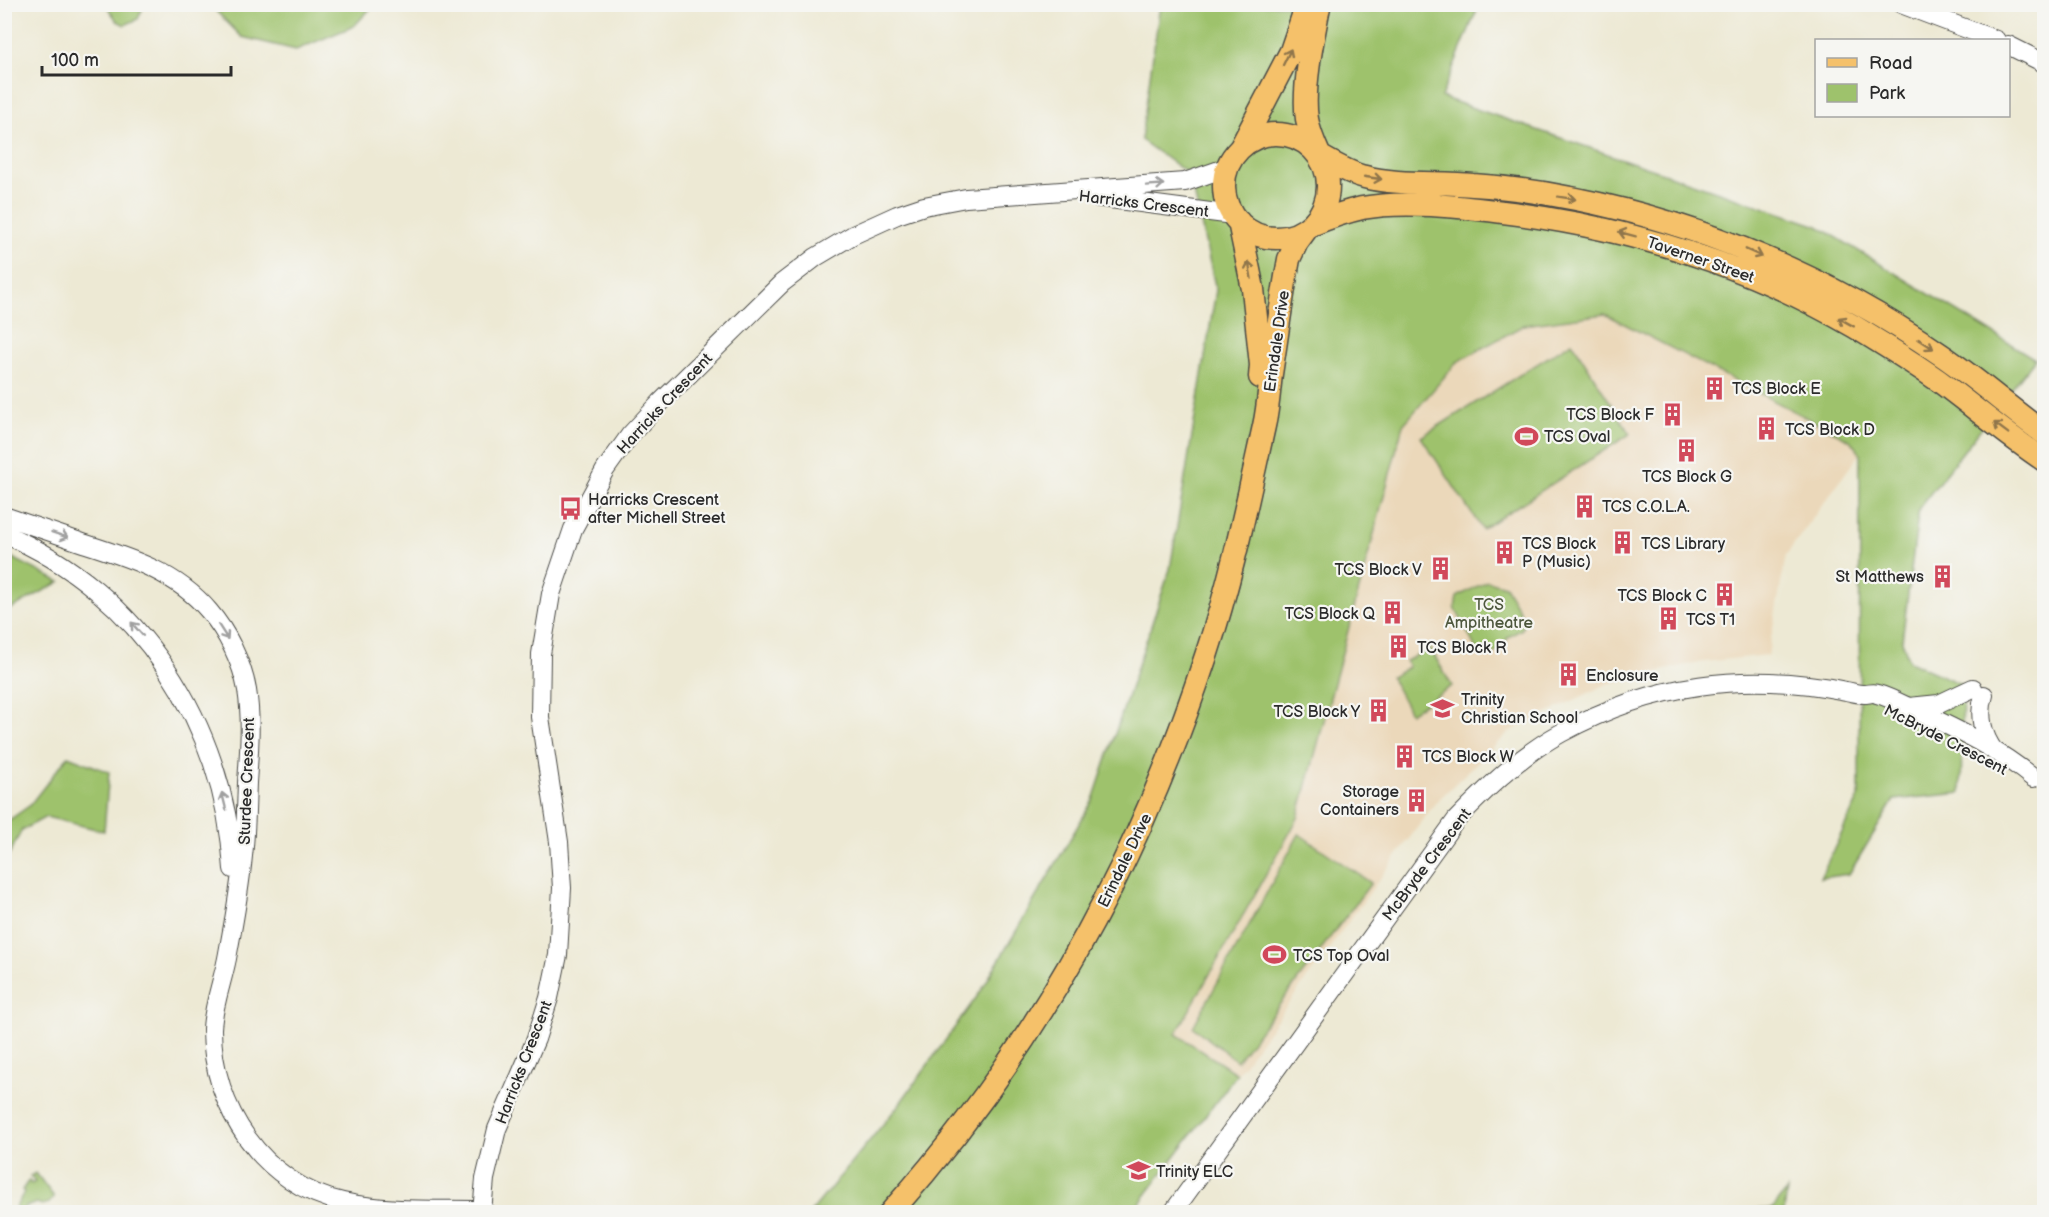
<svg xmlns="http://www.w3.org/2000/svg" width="2049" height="1217" font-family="'Balsamiq Sans',sans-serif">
<rect width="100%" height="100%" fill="#f6f6f2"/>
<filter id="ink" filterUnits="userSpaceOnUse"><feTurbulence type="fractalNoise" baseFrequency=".0167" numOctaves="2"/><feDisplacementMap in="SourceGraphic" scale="12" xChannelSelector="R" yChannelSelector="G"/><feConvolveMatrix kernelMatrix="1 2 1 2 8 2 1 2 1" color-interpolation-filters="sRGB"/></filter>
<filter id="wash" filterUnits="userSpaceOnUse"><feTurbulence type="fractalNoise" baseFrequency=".008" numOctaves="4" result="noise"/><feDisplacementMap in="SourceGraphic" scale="24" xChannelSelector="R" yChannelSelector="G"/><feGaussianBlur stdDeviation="1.35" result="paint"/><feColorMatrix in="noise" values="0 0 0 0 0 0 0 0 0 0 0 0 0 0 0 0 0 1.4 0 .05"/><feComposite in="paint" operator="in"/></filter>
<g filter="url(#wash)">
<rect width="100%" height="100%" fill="#ede9d4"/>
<path fill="#ebd8ba" d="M1605 314 1850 440 1860 453 1786 555 1768 655 1694 663 1607 684 1509 732 1436 802 1237 1074 1176 1034 1298 818 1403 425 1457 362 1524 325Z"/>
<path fill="#9ec26c" stroke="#64764c" stroke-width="1.5" d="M106 5H144L138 19 125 25 117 21Z
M210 5H374L354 26 296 50 242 37Z
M1160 5H1479L1441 97 1818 226 2035 359 1919 508 1902 641 1909 661 1963 685 1961 793 1894 800 1849 874 1820 878 1859 797 1860 454 1850 440 1605 314 1524 325 1457 362 1403 425 1298 818 1176 1034 1237 1074 1133 1212H811L898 1106 981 991 1093 800 1170 569 1216 290 1190 175 1141 140Z
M1572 342 1630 434 1482 529 1421 437Z
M4 554H5L60 582 5 612Z
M1487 581 1505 586 1525 621 1522 629 1508 637 1503 648 1487 657 1477 651 1455 608 1457 597Z
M1430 648 1452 686 1410 713 1391 677 1409 667 1406 661Z
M68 756 109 772 104 831 46 817 22 830 5 862V823L29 806Z
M1299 834 1371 883 1237 1061 1193 1027Z
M36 1173 54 1197 49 1203 42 1205 37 1203 25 1207 21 1212 15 1209 24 1192 22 1190 29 1180 31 1184 35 1182 30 1176Z
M1787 1190 1784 1212H1744V1210L1772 1209Z"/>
</g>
<g filter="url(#ink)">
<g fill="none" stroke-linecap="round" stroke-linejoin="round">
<defs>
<path id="minor" d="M1901 4 1996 40
M2008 45 2044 63
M1095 197 1233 215
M4 516C31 525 57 534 83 543 130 558 176 572 209 611 227 632 242 662 247 690 252 721 249 752 247 783 246 807 246 831 243 856 240 888 234 921 228 953 224 978 213 1004 212 1029 212 1107 263 1185 343 1202 387 1212 437 1209 482 1210
M4 534C140 591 225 725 233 869
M1984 695C1978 714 1982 736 1995 752
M1909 707 1939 704 1973 688
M482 1212 485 1179 497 1129 536 1039 549 998 558 955 562 888 559 842 540 717 541 654 551 594 573 529 605 470 630 435 660 403 782 283 816 257 853 235 897 215 924 206 966 198 1185 182 1228 167
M1173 1212 1456 820C1488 787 1521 755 1561 733 1652 683 1745 671 1846 691 1852 692 1858 694 1864 694 1869 694 1873 692 1877 694 1892 698 1905 706 1919 712 1959 730 1999 750 2033 778"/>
<path id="major" d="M1319 7C1313 37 1302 90 1307 119 1309 131 1314 143 1319 154
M1224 186a52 52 0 1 1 104 0a52 52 0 1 1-104 0Z
M1241 147 1291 51 1307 4
M1320 156C1334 164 1349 173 1365 177 1395 185 1440 182 1473 185 1507 187 1542 192 1576 199 1706 225 1831 279 1940 354 1976 378 2009 408 2044 433
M1239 222 1253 289 1261 365 1260 377
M1311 225C1328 218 1344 212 1362 208 1404 200 1461 207 1503 212 1626 227 1747 264 1855 327 1883 344 1912 362 1939 381 1974 407 2008 436 2044 460
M891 1212C1035 1051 1139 861 1206 656 1231 581 1247 503 1264 426 1268 409 1269 391 1271 374 1277 336 1282 297 1289 259L1297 242 1308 227"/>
</defs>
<use href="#minor" stroke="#484844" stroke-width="20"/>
<use href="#major" stroke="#484844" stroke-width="25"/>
<use href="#minor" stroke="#fff" stroke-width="18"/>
<use href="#major" stroke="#f5c16b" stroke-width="22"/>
</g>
<defs><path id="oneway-shaft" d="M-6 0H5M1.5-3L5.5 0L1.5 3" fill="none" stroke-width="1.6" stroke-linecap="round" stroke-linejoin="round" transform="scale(1.5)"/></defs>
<g stroke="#90764b">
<use href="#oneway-shaft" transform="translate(1287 57) rotate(-64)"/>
<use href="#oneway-shaft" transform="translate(1373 178) rotate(8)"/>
<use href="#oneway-shaft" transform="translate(1567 198) rotate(9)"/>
<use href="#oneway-shaft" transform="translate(1627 234) rotate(-165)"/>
<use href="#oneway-shaft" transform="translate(1754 253) rotate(24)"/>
<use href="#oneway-shaft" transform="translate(1250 270) rotate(-100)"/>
<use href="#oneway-shaft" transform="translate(1846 322) rotate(-151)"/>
<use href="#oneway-shaft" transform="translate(1926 344) rotate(33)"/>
<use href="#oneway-shaft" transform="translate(2001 428) rotate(-143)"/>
</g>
<g stroke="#a0a0a0">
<use href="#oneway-shaft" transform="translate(1155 185) rotate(-4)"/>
<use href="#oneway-shaft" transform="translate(60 535) rotate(19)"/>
<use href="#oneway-shaft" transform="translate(137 629) rotate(-131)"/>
<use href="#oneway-shaft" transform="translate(223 632) rotate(57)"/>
<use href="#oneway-shaft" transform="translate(224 801) rotate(-104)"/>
</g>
</g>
<defs>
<symbol id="building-bare" viewBox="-9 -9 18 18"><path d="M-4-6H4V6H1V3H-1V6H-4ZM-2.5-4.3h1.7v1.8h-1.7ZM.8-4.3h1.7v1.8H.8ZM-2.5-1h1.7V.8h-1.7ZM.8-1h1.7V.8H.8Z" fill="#d1495b" stroke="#f6f6f2" stroke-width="2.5" paint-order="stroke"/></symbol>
<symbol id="stadium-bare" viewBox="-9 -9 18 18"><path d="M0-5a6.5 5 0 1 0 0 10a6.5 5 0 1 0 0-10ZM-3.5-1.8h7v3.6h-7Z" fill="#d1495b" stroke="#f6f6f2" stroke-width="2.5" paint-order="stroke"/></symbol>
<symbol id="bus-bare" viewBox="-9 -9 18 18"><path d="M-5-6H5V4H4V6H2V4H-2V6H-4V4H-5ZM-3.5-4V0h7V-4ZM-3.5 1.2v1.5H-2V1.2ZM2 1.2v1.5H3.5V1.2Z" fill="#d1495b" stroke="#f6f6f2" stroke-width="2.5" paint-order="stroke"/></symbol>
<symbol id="school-bare" viewBox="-9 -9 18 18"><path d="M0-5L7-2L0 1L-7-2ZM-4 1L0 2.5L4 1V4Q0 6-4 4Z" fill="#d1495b" stroke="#f6f6f2" stroke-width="2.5" paint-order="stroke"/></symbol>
</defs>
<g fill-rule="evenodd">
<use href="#building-bare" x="1698" y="372" width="33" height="33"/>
<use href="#building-bare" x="1656" y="398" width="33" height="33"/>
<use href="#building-bare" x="1750" y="412" width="33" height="33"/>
<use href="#stadium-bare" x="1510" y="420" width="33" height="33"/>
<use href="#building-bare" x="1670" y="434" width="33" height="33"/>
<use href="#building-bare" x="1568" y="490" width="33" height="33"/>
<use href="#bus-bare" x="554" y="492" width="33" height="33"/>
<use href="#building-bare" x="1606" y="526" width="33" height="33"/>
<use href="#building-bare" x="1488" y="536" width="33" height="33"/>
<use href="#building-bare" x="1424" y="552" width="33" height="33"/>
<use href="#building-bare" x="1926" y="560" width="33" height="33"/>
<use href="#building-bare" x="1708" y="578" width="33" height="33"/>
<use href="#building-bare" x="1376" y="596" width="33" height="33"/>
<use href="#building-bare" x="1652" y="602" width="33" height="33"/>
<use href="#building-bare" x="1382" y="630" width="33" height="33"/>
<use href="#building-bare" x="1552" y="658" width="33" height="33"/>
<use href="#school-bare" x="1426" y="692" width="33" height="33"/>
<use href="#building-bare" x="1362" y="694" width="33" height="33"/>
<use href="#building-bare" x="1388" y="740" width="33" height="33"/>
<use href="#building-bare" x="1400" y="784" width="33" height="33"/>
<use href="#stadium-bare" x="1258" y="938" width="33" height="33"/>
<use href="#school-bare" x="1122" y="1154" width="33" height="33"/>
</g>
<g text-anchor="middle" stroke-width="4.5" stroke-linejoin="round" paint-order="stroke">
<g font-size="16" fill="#2b2b2b" stroke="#f6f6f2">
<text transform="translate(1144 203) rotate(7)" y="6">Harricks Crescent</text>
<text transform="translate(1701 259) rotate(19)" y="6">Taverner Street</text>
<text transform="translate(1276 341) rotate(-82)" y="6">Erindale Drive</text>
<text transform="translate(664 403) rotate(-47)" y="6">Harricks Crescent</text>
<text transform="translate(1946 739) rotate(27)" y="6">McBryde Crescent</text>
<text transform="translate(246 781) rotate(-88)" y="6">Sturdee Crescent</text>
<text transform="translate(1124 860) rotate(-64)" y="6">Erindale Drive</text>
<text transform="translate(1426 864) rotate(-53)" y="6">McBryde Crescent</text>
<text transform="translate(523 1062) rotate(-69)" y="6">Harricks Crescent</text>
</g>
<g font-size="16" fill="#2b2b2b" stroke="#f6f6f2" text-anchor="start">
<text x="1732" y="394">TCS Block E</text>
<text x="1654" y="420" text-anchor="end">TCS Block F</text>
<text x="1785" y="435">TCS Block D</text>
<text x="1544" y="442">TCS Oval</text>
<text x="1687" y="482" text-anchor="middle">TCS Block G</text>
<text x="588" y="505">Harricks Crescent<tspan x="588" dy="18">after Michell Street</tspan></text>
<text x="1602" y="512">TCS C.O.L.A.</text>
<text x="1522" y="549">TCS Block<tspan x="1522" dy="18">P (Music)</tspan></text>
<text x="1641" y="549">TCS Library</text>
<text x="1422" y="575" text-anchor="end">TCS Block V</text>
<text x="1924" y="582" text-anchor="end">St Matthews</text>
<text x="1707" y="601" text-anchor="end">TCS Block C</text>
<text x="1375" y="619" text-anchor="end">TCS Block Q</text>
<text x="1686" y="625">TCS T1</text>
<text x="1417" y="653">TCS Block R</text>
<text x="1586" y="681">Enclosure</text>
<text x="1461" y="705">Trinity<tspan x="1461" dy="18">Christian School</tspan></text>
<text x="1360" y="717" text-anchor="end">TCS Block Y</text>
<text x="1422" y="762">TCS Block W</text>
<text x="1399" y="797" text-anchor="end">Storage<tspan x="1399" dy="18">Containers</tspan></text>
<text x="1293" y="961">TCS Top Oval</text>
<text x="1156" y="1177">Trinity ELC</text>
</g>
<g font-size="16" fill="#4e583e" stroke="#f6f6f2">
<text x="1489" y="610">TCS<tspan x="1489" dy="18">Ampitheatre</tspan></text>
</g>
</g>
<rect width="2049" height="1217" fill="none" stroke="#f6f6f2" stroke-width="24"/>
<rect x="1815" y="39" width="195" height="78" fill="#f6f6f2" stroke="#a5a5a2" stroke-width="1.5"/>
<rect x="1827" y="58" width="30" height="9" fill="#f5c16b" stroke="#a5a5a2" stroke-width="1.5"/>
<text x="1869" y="69" font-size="18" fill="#2b2b2b">Road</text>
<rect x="1827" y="84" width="30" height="18" fill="#9ec26c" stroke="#a5a5a2" stroke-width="1.5"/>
<text x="1869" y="99" font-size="18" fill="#2b2b2b">Park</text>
<path d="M42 66v9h189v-9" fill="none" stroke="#2b2b2b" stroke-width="3"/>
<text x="51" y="66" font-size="18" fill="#2b2b2b" stroke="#f6f6f2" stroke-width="4.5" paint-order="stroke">100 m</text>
</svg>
